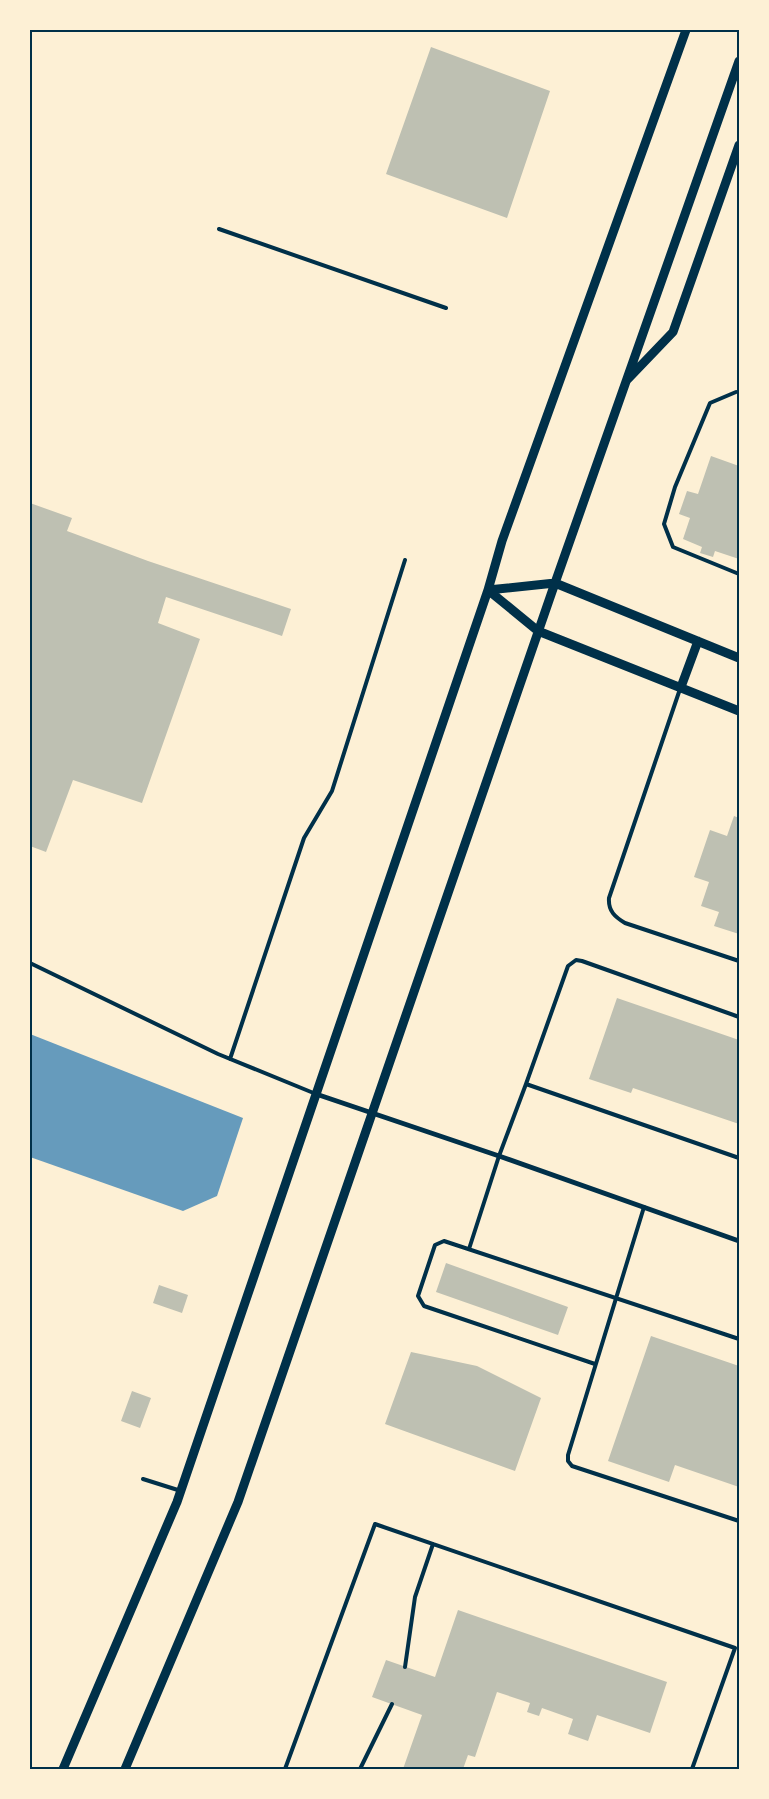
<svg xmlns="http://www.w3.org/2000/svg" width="769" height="1799" font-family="Mulish,sans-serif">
<rect width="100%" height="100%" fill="#fdf0d5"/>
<path fill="#669bbc" d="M30 1034 243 1118 217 1196 183 1211 30 1157Z"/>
<path fill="#bec0b2" d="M431 47 550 91 507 218 386 174Z
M711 456 739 466V559L715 551 713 557 700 553 702 547 683 539 690 518 679 514 687 491 698 494Z
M30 503 72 518 67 531 148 561 291 609 282 636 166 597 158 623 200 639 142 803 73 780 46 852 30 846Z
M734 816 739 818V934L714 926 719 912 701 906 709 882 694 877 710 830 727 836Z
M617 998 739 1040V1124L633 1088 631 1093 589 1079Z
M446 1263 568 1307 558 1335 436 1292Z
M159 1285 188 1295 182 1313 153 1303Z
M651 1336 739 1366V1487L675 1465 669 1482 608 1461Z
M411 1352 477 1366 541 1398 515 1471 385 1424Z
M132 1391 151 1398 140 1428 121 1421Z
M458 1610 667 1682 650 1733 597 1715 588 1741 568 1734 573 1719 542 1708 539 1716 527 1712 530 1703 497 1692 475 1757 468 1755 463 1769H403L422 1715 372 1697 386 1660 435 1677Z"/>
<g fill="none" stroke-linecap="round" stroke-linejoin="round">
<path stroke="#003049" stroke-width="4" d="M219 229 446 308
M736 392 710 403 675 487 664 524 673 547 739 574
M680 689 609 898C608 911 615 917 625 923L739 961
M30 963 218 1054 316 1094
M230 1059 304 838 332 791 405 560
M526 1084 568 966 576 960 582 961 739 1017
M644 1207 568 1455V1461L572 1466 739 1521
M469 1249 499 1156 526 1084 739 1158
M595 1364 424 1306 418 1296 435 1245 444 1241 739 1339
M143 1479 181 1491
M405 1667 415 1597 433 1544
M285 1769 375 1524 735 1648 692 1769
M360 1769 392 1704"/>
<path stroke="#003049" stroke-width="5" d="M316 1094 499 1156 739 1241"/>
<path stroke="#003049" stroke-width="9" d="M627 380 673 332 739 145
M488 590 538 631 739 711
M488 590 555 583 739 658
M681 687 698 641
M63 1769 177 1502 488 590 502 541 686 30
M125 1769 238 1502 555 583 739 61"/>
</g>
<rect width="769" height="1799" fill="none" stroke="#fdf0d5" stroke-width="62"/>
<rect x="31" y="31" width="707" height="1737" fill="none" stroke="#003049" stroke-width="2"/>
</svg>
